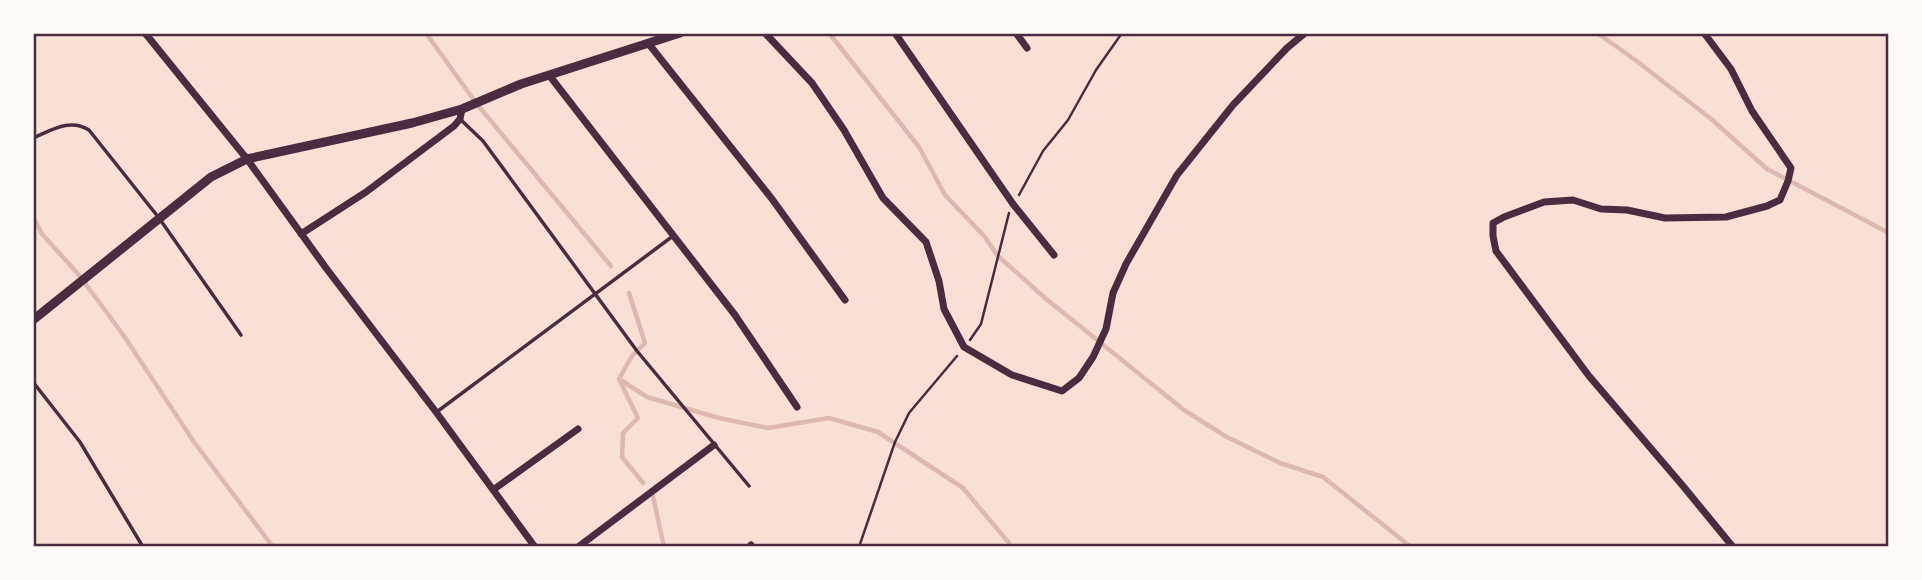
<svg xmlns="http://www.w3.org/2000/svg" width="1922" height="580" font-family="'IBM Plex Serif',serif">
<rect width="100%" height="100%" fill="#f7e1d7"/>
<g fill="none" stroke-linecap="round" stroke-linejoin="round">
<path stroke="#dcb8b0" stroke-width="4.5" d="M426 33 476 103 611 266
M829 33 919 147 945 195 985 237 997 255 1045 298 1184 410 1225 436 1280 463 1323 477 1411 547
M1597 33 1634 59 1710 118 1767 169 1889 233
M33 217 42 234 79 275 124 336 194 442 273 547
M629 293 645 343 632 356 619 379 638 418 623 433 622 457 643 483
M619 379 647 397 719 418 768 428 829 418 878 432 963 488 1009 543 1010 547
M653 496 664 547"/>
<path stroke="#4a2c40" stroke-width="2.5" d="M1019 195 1043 151 1068 120 1096 70 1122 33
M970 340 981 324 1009 213
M859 547 895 442 909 413 957 356"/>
<path stroke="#4a2c40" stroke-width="3.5" d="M460 119 483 141 637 351 749 486
M33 138C52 130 70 118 89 130L159 218 241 335
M33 382 80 442 143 547
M438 411 673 236"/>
<path stroke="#4a2c40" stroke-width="7" d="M145 33 247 159 326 268 436 412 535 547
M765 33 812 83 844 130 883 198 926 242 939 281 944 309 964 347 1012 375 1062 391 1079 378 1093 357 1106 329 1113 293 1126 264 1177 175 1233 105 1287 48 1305 33
M895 33 1013 204 1054 255
M1016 33 1027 48
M1704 33 1731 69 1752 111 1791 168 1788 181 1780 200 1767 206 1726 217 1665 218 1627 210 1601 209 1573 200 1544 202 1504 217 1493 223V236L1496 251 1589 376 1683 486 1733 547
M648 43 772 199 845 300
M549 75 735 315 797 407
M301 234 366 192 454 126 460 119 462 109
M493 490 578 429
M578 547 714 445
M749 547 751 545"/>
<path stroke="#4a2c40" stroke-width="9" d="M33 320 211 177 247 159 412 123 462 109 521 84 680 33"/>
</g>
<rect width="1922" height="580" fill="none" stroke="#fffaf5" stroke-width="70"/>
<rect x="35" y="35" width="1852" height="510" fill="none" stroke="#4a2c40" stroke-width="2.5"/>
</svg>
